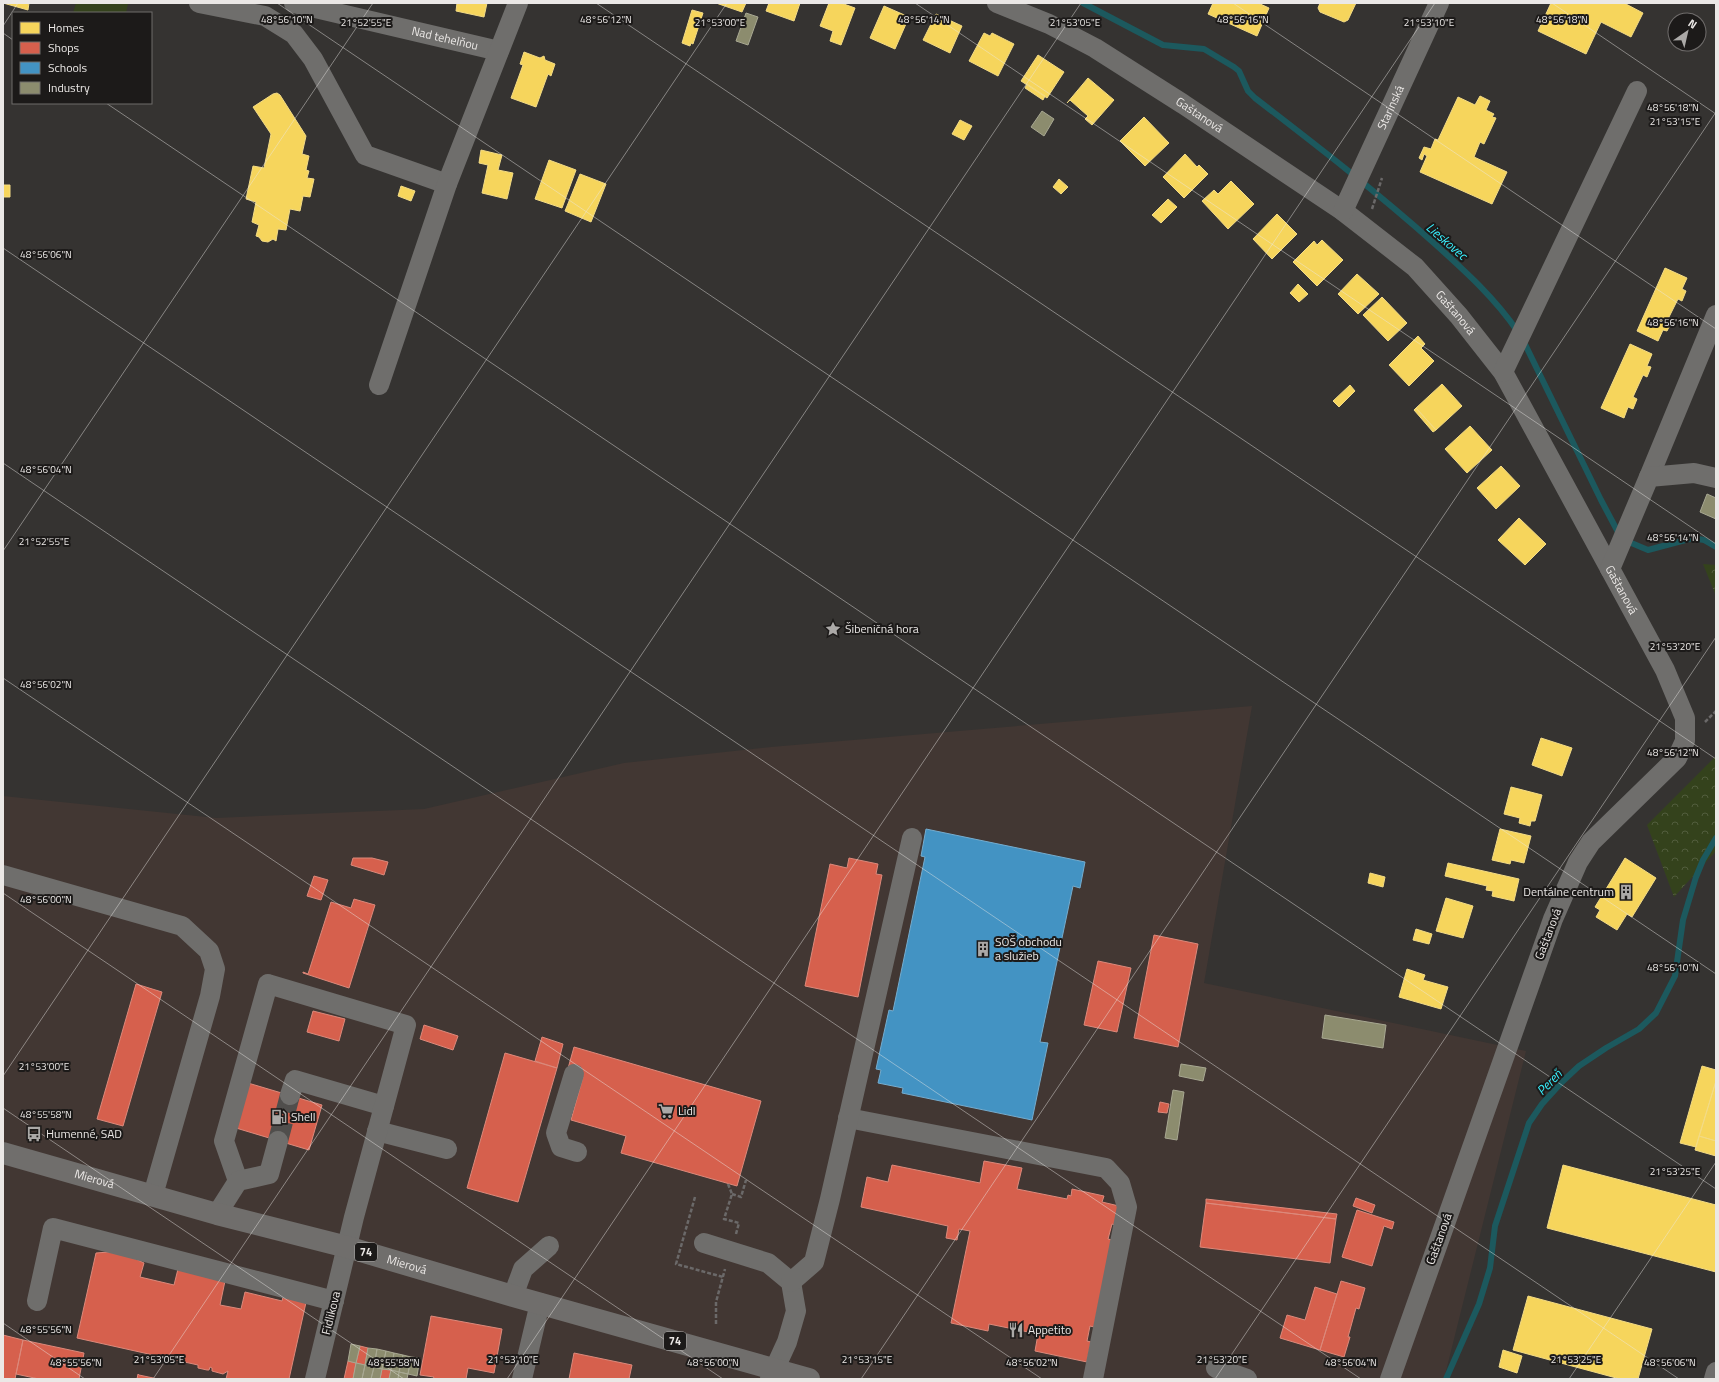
<svg xmlns="http://www.w3.org/2000/svg" width="1719" height="1382" font-family="'Titillium Web',sans-serif">
<defs>
<pattern id="forest-crowns" width="20" height="18" patternUnits="userSpaceOnUse"><rect width="20" height="18" fill="#34421c"/><path d="M2 6a3 3 0 1 1 6 0M12 15a3 3 0 1 1 6 0" fill="none" stroke="#525d3d"/></pattern>
</defs>
<rect width="100%" height="100%" fill="#353331"/>
<path fill="#423733" d="M1252 706 1204 983 1526 1051 1444 1379H3V796L216 818 424 809 624 763 771 747Z"/>
<path fill="url(#forest-crowns)" d="M1703 564 1716 565V596Z
M1716 756V851L1674 897 1647 825Z"/>
<path fill="#34421c" d="M76 3H125L128 4 126 13H73Z"/>
<path fill="#f6d55c" stroke="#f3db85" d="M3 3H29L28 10Z
M457 3H487L484 17 456 11Z
M716 3H746L742 12Z
M769 3H800L794 21 766 11Z
M829 3H841L855 8 841 45 830 41 833 31 820 26Z
M1213 3H1258L1269 8 1257 36 1208 14Z
M1320 3H1356L1348 20 1344 22 1320 12 1318 8Z
M1551 3H1624L1643 13 1631 37 1601 22 1586 54 1538 31Z
M884 6 909 17 895 49 870 38Z
M692 10 703 13 693 44 691 43 690 46 682 43Z
M936 14 962 26 950 53 923 40Z
M984 33 990 36 992 33 1014 44 998 76 969 61Z
M524 52 540 58 544 56 545 60 555 64 551 76 548 74 536 107 511 98 523 65 520 64Z
M1038 55 1064 72 1047 98 1021 81Z
M1088 78 1114 100 1092 125 1085 119 1088 116 1070 100 1067 103Z
M1027 84 1045 96 1043 100 1025 88Z
M277 93 280 95 306 136 302 154 309 156 306 170 309 171 307 178 314 179 310 197 303 196 300 211 290 209 286 230 278 229 276 241 273 239 268 242 262 241 259 237 256 236 259 225 252 222 256 202 246 199 253 166 264 168 271 134 253 107 273 94Z
M1480 96 1490 101 1486 110 1494 114 1492 117 1496 118 1484 144 1480 142 1474 157 1507 172 1492 204 1420 172 1427 156 1424 154 1422 160 1419 158 1424 147 1431 149 1435 139 1438 140 1458 97 1475 105Z
M1144 117 1169 143 1145 166 1120 141Z
M960 120 972 126 964 140 952 134Z
M481 150 502 155 498 170 513 173 507 199 482 193 488 165 479 163Z
M1185 154 1197 167 1199 165 1208 174 1184 198 1163 177Z
M549 160 576 170 562 208 535 199Z
M580 174 606 184 591 222 565 211Z
M1059 179 1068 187 1061 194 1053 187Z
M1231 181 1254 204 1228 229 1202 201 1214 190 1218 194Z
M3 185H10V197H3Z
M401 186 415 191 411 201 398 196Z
M1168 199 1177 207 1161 223 1152 215Z
M1277 214 1297 234 1272 259 1253 239Z
M1322 240 1343 260 1317 286 1293 262 1314 241 1317 245Z
M1665 268 1687 278 1682 289 1686 291 1682 301 1678 299 1667 321 1671 323 1667 331 1663 330 1658 341 1637 331Z
M1357 274 1379 294 1358 314 1338 294Z
M1298 284 1308 294 1299 302 1290 293Z
M1382 297 1407 323 1388 341 1363 315Z
M1418 336 1425 344 1421 348 1434 361 1409 386 1389 365Z
M1630 344 1652 354 1647 366 1651 367 1647 377 1643 375 1633 397 1637 399 1633 409 1628 407 1624 418 1601 408Z
M1442 384 1462 406 1436 430 1416 408Z
M1350 385 1355 391 1339 407 1333 401Z
M1416 408 1436 430 1433 432 1414 410Z
M1470 426 1492 450 1467 473 1445 449Z
M1501 466 1520 486 1496 509 1477 488Z
M1519 518 1546 544 1525 565 1498 540Z
M1541 738 1572 748 1562 776 1532 765Z
M1511 787 1542 795 1535 821H1531L1530 826 1519 823 1520 818 1504 814Z
M1500 829 1531 836 1524 863 1511 860 1510 864 1492 860Z
M1625 858 1656 878 1632 917 1627 914 1617 930 1596 917 1600 910 1595 907Z
M1448 863 1519 879 1514 901 1492 896 1493 891 1486 890 1487 886 1445 876Z
M1370 873 1385 877 1383 887 1368 883Z
M1446 898 1473 906 1463 938 1436 931Z
M1416 929 1432 934 1429 944 1413 940Z
M1407 969 1425 975 1423 980 1448 987 1441 1009 1399 997Z
M1702 1066 1716 1070V1081L1696 1147 1680 1143Z
M1716 1081V1141L1699 1136Z
M1699 1136 1716 1141V1156L1695 1150Z
M1563 1165 1716 1205V1272L1547 1228Z
M1528 1296 1652 1329 1638 1379H1620L1513 1350Z
M1503 1350 1522 1356 1517 1373 1499 1367Z"/>
<path fill="#d6604d" stroke="#dc897b" d="M353 858H372L388 862 384 875 351 865Z
M849 858 878 864 876 874 882 875 858 997 805 986 830 864 847 868Z
M314 876 328 880 321 900 307 896Z
M354 899 375 905 349 988 303 973V972L308 974 331 902 351 908Z
M1154 935 1198 944 1178 1047 1134 1038Z
M1098 961 1131 968 1117 1032 1084 1025Z
M136 984 162 992 123 1126 97 1119Z
M313 1011 345 1019 339 1041 307 1032Z
M424 1025 458 1036 453 1050 420 1039Z
M542 1037 563 1044 557 1068 535 1061Z
M574 1047 761 1101 737 1186 621 1153 626 1136 571 1120 583 1077 567 1072Z
M505 1053 557 1068 518 1202 467 1188Z
M248 1083 322 1105 309 1150 236 1128Z
M1160 1102 1169 1104 1167 1113 1158 1112Z
M984 1161 1022 1168 1017 1189 1067 1199 1068 1195 1071 1196 1072 1189 1104 1196 1102 1202 1119 1206 1115 1225 1112 1224 1108 1239 1112 1240 1094 1327 1090 1326 1087 1341 1091 1342 1087 1362 1035 1351 1038 1334 989 1324 988 1331 951 1323 970 1231 959 1229 957 1240 946 1238 948 1226 861 1207 867 1177 888 1182 892 1165 980 1183Z
M1356 1198 1375 1205 1372 1213 1353 1206Z
M1206 1199 1337 1214 1336 1219 1206 1203Z
M1206 1203 1336 1219 1330 1263 1200 1247Z
M1357 1210 1394 1222 1392 1229 1384 1226 1372 1266 1342 1257Z
M109 1252 132 1257 144 1263 140 1277 174 1285 178 1269 225 1281 220 1305 241 1309 245 1292 282 1301 284 1293 307 1298 289 1379H226L228 1371 223 1374 212 1371V1368L210 1367 209 1370H207L198 1368V1365L77 1338 96 1253Z
M1341 1281 1365 1288 1359 1309 1356 1308 1348 1337H1350L1344 1357 1320 1350Z
M1315 1287 1337 1294 1320 1350 1280 1338 1287 1315 1305 1320Z
M431 1316 502 1329 494 1373 468 1368 466 1379H433L434 1377 420 1375Z
M3 1335 23 1340 15 1379H3Z
M23 1340 84 1353 79 1379H39L16 1374Z
M360 1346 368 1348 365 1365 356 1363Z
M574 1353 632 1365 629 1379H569Z
M348 1361 356 1363 353 1379H344Z
M382 1369 391 1370 389 1379H380Z
M138 1374 139 1375 158 1379H137Z"/>
<path fill="#4393c3" stroke="#75acce" d="M926 829 1085 862 1080 888 1073 886 1040 1042 1048 1043 1032 1120 902 1093 903 1088 878 1083 881 1070 876 1069 889 1010 893 1011 925 857 921 856Z"/>
<path fill="#8c8c6e" stroke="#a8a892" d="M746 13 758 17 748 45 736 41Z
M1042 111 1054 119 1044 136 1031 127Z
M1707 494 1716 498V519L1700 512Z
M1325 1015 1386 1025 1383 1048 1322 1038Z
M1181 1064 1206 1068 1203 1081 1179 1076Z
M1173 1090 1184 1092 1177 1140 1165 1138Z
M351 1344 360 1346 356 1363 348 1361Z
M368 1348 377 1349 374 1367 365 1365Z
M377 1349 386 1351 382 1369 374 1367Z
M386 1351 394 1353 391 1370 382 1369Z
M394 1353 403 1355 399 1372 391 1370Z
M403 1355 411 1357 408 1374 399 1372Z
M411 1357 420 1358 417 1376 408 1374Z
M356 1363 365 1365 362 1379H353Z
M365 1365 374 1367 371 1379H362Z
M374 1367 382 1369 380 1379H371Z
M391 1370 399 1372 398 1379H389Z
M399 1372 408 1374 407 1379H398Z"/>
<g fill="none" stroke-linecap="round" stroke-linejoin="round">
<path stroke="#1c595e" stroke-width="6" d="M1083 3 1163 45 1204 49 1234 67 1239 71 1248 91 1255 98C1316 145 1377 192 1435 244 1465 271 1495 298 1518 332
M1523 340 1601 500 1619 534 1629 542 1648 550 1693 538 1704 540 1716 547
M1446 1379 1479 1304 1490 1268 1495 1226 1529 1123 1542 1104 1562 1082 1579 1066 1606 1048 1639 1029 1656 1013 1675 976 1683 920 1696 877 1703 860 1716 838"/>
<path stroke="#504e4c" stroke-width="20" stroke-dasharray="20 10" stroke-linecap="butt" d="M278 1141 290 1095"/>
<path stroke="#6b6969" stroke-width="2.5" stroke-dasharray="4 2" stroke-linecap="butt" d="M1372 209 1382 178
M1705 722 1716 711
M728 1184 732 1194 724 1219 739 1223 736 1234
M732 1194 741 1197 746 1180
M695 1197 676 1264 723 1277
M716 1324V1302L725 1269"/>
<g stroke="#6f6e6c" stroke-width="20">
<path d="M199 3 265 16 294 34 313 59 365 155 447 184"/>
<path id="s1" d="M294 3 499 51"/>
<path id="s2" d="M997 3 1049 24 1095 48 1183 104 1343 211 1415 267 1459 316 1503 372 1665 670 1685 718V741L1677 758 1591 842 1578 862 1553 919 1390 1379"/>
<path id="s3" d="M1343 211 1439 3"/>
<path d="M1503 372 1637 91"/>
<path d="M379 385 447 184 518 3"/>
<path d="M1649 477 1716 315"/>
<path d="M1610 569 1649 477 1694 473 1716 478"/>
<path d="M3 875 182 926 209 951 215 969 210 996 153 1195"/>
<path d="M574 1074 556 1133 561 1147 577 1152"/>
<path d="M290 1095 295 1080 384 1106"/>
<path d="M848 1118 1106 1168 1120 1183 1127 1207 1093 1379"/>
<path d="M377 1131 447 1149"/>
<path d="M238 1181 224 1141 268 984 406 1025 354 1217 315 1379"/>
<path d="M217 1214 238 1181 269 1174 278 1141"/>
<path d="M704 1243 768 1263 791 1282 796 1311 787 1342 770 1379"/>
<path d="M791 1282 814 1262 830 1199 912 838"/>
<path d="M513 1296 523 1269 549 1246"/>
<path d="M37 1301 53 1228 334 1301"/>
<path d="M1216 1368 1247 1379"/>
<path d="M522 1379 540 1303"/>
<path d="M1714 1379 1716 1372"/>
</g>
<path stroke="#706e6c" stroke-width="22" id="s4" d="M3 1153 217 1214 347 1247 513 1296 809 1379"/>
</g>
<path fill="none" stroke="#ebe8e6" stroke-width="1" stroke-opacity="0.45" d="M277 3 1716 974M596 3 1716 759M915 3 1716 544M1233 3 1716 329M1552 3 1716 114M3 26 18 3M3 33 13 40M106 103 1716 1189M3 248 1679 1379M3 463 1361 1379M3 551 373 3M3 678 1042 1379M3 893 723 1379M3 1076 727 3M3 1108 404 1379M3 1323 85 1379M153 1379 1081 3M507 1379 1435 3M861 1379 1716 112M1215 1379 1716 637M1569 1379 1716 1162"/>
<defs>
<symbol id="sight-bare" viewBox="-9 -9 18 18"><path d="M0-6L1.8-2.2L6-1.7L2.9 1.2L3.7 5.4L0 3.3L-3.7 5.4L-2.9 1.2L-6-1.7L-1.8-2.2Z" fill="#aba9a7" stroke="#1c1a19" stroke-width="2.5" paint-order="stroke"/></symbol>
<symbol id="building-bare" viewBox="-9 -9 18 18"><path d="M-4-6H4V6H1V3H-1V6H-4ZM-2.5-4.3h1.7v1.8h-1.7ZM.8-4.3h1.7v1.8H.8ZM-2.5-1h1.7V.8h-1.7ZM.8-1h1.7V.8H.8Z" fill="#aba9a7" stroke="#1c1a19" stroke-width="2.5" paint-order="stroke"/></symbol>
<symbol id="supermarket-bare" viewBox="-9 -9 18 18"><path d="M-6-5.5h2.5l.6 2H6L4.5 2H-2.5L-4.4-4H-6ZM-1.5 3.2a1.3 1.3 0 1 0 .1 0ZM3 3.2a1.3 1.3 0 1 0 .1 0Z" fill="#aba9a7" stroke="#1c1a19" stroke-width="2.5" paint-order="stroke"/></symbol>
<symbol id="fuel-bare" viewBox="-9 -9 18 18"><path d="M-5.5-6h7V0h2V4h1.3V-2.5L3-4.5l.8-.8L6-3V5H2.5V1h-1V6h-7ZM-4.2-4.7v3.2H.2V-4.7Z" fill="#aba9a7" stroke="#1c1a19" stroke-width="2.5" paint-order="stroke"/></symbol>
<symbol id="bus-bare" viewBox="-9 -9 18 18"><path d="M-5-6H5V4H4V6H2V4H-2V6H-4V4H-5ZM-3.5-4V0h7V-4ZM-3.5 1.2v1.5H-2V1.2ZM2 1.2v1.5H3.5V1.2Z" fill="#aba9a7" stroke="#1c1a19" stroke-width="2.5" paint-order="stroke"/></symbol>
<symbol id="restaurant-bare" viewBox="-9 -9 18 18"><path d="M-5-6h1v4h1v-4h1v4h1v-4h1v5L-1.5 .5V6h-2V.5L-5-1ZM5-6V6H3V1.5H1.5Q1.5-4 5-6Z" fill="#aba9a7" stroke="#1c1a19" stroke-width="2.5" paint-order="stroke"/></symbol>
</defs>
<g fill-rule="evenodd">
<use href="#sight-bare" x="822" y="618" width="22" height="22"/>
<use href="#building-bare" x="1615" y="881" width="22" height="22"/>
<use href="#building-bare" x="972" y="938" width="22" height="22"/>
<use href="#supermarket-bare" x="655" y="1100" width="22" height="22"/>
<use href="#fuel-bare" x="268" y="1106" width="22" height="22"/>
<use href="#bus-bare" x="23" y="1123" width="22" height="22"/>
<use href="#restaurant-bare" x="1005" y="1319" width="22" height="22"/>
</g>
<g text-anchor="middle" stroke-width="4" stroke-linejoin="round" paint-order="stroke">
<g fill="#1c1a19" stroke="#adaaa8" stroke-width="1">
<rect x="355" y="1243" width="22" height="18" rx="3"/>
<rect x="664" y="1332" width="22" height="18" rx="3"/>
</g>
<g font-size="11" font-weight="bold" fill="#ebe8e6">
<text x="366" y="1256">74</text>
<text x="675" y="1345">74</text>
</g>
<g font-size="12" fill="#ebe8e6" stroke="#1c1a19">
<text dy="4" stroke="none"><textPath href="#s1" startOffset="155">Nad tehelňou</textPath></text>
<text dy="4" stroke="none"><textPath href="#s3" startOffset="114">Starinská</textPath></text>
<text dy="4" stroke="none"><textPath href="#s2" startOffset="232">Gaštanová</textPath></text>
<text dy="4" stroke="none"><textPath href="#s2" startOffset="557">Gaštanová</textPath></text>
<text dy="4" stroke="none"><textPath href="#s2" startOffset="881">Gaštanová</textPath></text>
<text transform="translate(1548 934) rotate(-69)" y="4">Gaštanová</text>
<text dy="4" stroke="none"><textPath href="#s4" startOffset="95">Mierová</textPath></text>
<text transform="translate(1439 1239) rotate(-70)" y="4">Gaštanová</text>
<text dy="4" stroke="none"><textPath href="#s4" startOffset="419">Mierová</textPath></text>
<text transform="translate(331 1313) rotate(-76)" y="4">Fidlikova</text>
</g>
<g font-size="12" fill="#ebe8e6" stroke="#1c1a19" text-anchor="start">
<text x="845" y="633">Šibeničná hora</text>
<text x="1614" y="896" text-anchor="end">Dentálne centrum</text>
<text x="995" y="946">SOŠ obchodu<tspan x="995" dy="14">a služieb</tspan></text>
<text x="678" y="1115">Lidl</text>
<text x="291" y="1121">Shell</text>
<text x="46" y="1138">Humenné, SAD</text>
<text x="1028" y="1334">Appetito</text>
</g>
<g font-size="13" font-style="italic" fill="#38effd" stroke="#1c1a19">
<text transform="translate(1447 241) rotate(41)" y="5">Lieskovec</text>
<text transform="translate(1549 1082) rotate(-46)" y="5">Pereň</text>
</g>
</g>
<g font-size="10" text-anchor="middle" fill="#ebe8e6" stroke="#1c1a19" stroke-width="4" stroke-linejoin="round" paint-order="stroke">
<text x="287" y="23">48°56'10"N</text>
<text x="606" y="23">48°56'12"N</text>
<text x="924" y="23">48°56'14"N</text>
<text x="1243" y="23">48°56'16"N</text>
<text x="1562" y="23">48°56'18"N</text>
<text x="366" y="26">21°52'55"E</text>
<text x="720" y="26">21°53'00"E</text>
<text x="1429" y="26">21°53'10"E</text>
<text x="1075" y="26">21°53'05"E</text>
<text x="1673" y="111">48°56'18"N</text>
<text x="1675" y="125">21°53'15"E</text>
<text x="46" y="258">48°56'06"N</text>
<text x="1673" y="326">48°56'16"N</text>
<text x="46" y="473">48°56'04"N</text>
<text x="1673" y="541">48°56'14"N</text>
<text x="44" y="545">21°52'55"E</text>
<text x="1675" y="650">21°53'20"E</text>
<text x="46" y="688">48°56'02"N</text>
<text x="1673" y="756">48°56'12"N</text>
<text x="46" y="903">48°56'00"N</text>
<text x="1673" y="971">48°56'10"N</text>
<text x="44" y="1070">21°53'00"E</text>
<text x="46" y="1118">48°55'58"N</text>
<text x="1675" y="1175">21°53'25"E</text>
<text x="46" y="1333">48°55'56"N</text>
<text x="159" y="1363">21°53'05"E</text>
<text x="513" y="1363">21°53'10"E</text>
<text x="867" y="1363">21°53'15"E</text>
<text x="1222" y="1363">21°53'20"E</text>
<text x="1576" y="1363">21°53'25"E</text>
<text x="76" y="1366">48°55'56"N</text>
<text x="394" y="1366">48°55'58"N</text>
<text x="713" y="1366">48°56'00"N</text>
<text x="1032" y="1366">48°56'02"N</text>
<text x="1351" y="1366">48°56'04"N</text>
<text x="1670" y="1366">48°56'06"N</text>
</g>
<rect width="1719" height="1382" fill="none" stroke="#ebe8e6" stroke-width="8"/>
<rect x="12" y="12" width="140" height="92" fill="#1c1a19" stroke="#6f6c6b"/>
<rect x="20" y="22" width="20" height="12" fill="#f6d55c" stroke="#6f6c6b"/>
<text x="48" y="32" font-size="12" fill="#ebe8e6">Homes</text>
<rect x="20" y="42" width="20" height="12" fill="#d6604d" stroke="#6f6c6b"/>
<text x="48" y="52" font-size="12" fill="#ebe8e6">Shops</text>
<rect x="20" y="62" width="20" height="12" fill="#4393c3" stroke="#6f6c6b"/>
<text x="48" y="72" font-size="12" fill="#ebe8e6">Schools</text>
<rect x="20" y="82" width="20" height="12" fill="#8c8c6e" stroke="#6f6c6b"/>
<text x="48" y="92" font-size="12" fill="#ebe8e6">Industry</text>
<g transform="translate(1687 32) rotate(34)"><circle r="19" fill="#1c1a19" stroke="#6f6c6b"/>
<path d="M0-3L7 15L0 10L-7 15Z" fill="#aba9a7"/>
<text y="-6" font-size="11" font-weight="bold" text-anchor="middle" fill="#ebe8e6">N</text>
</g>
</svg>
